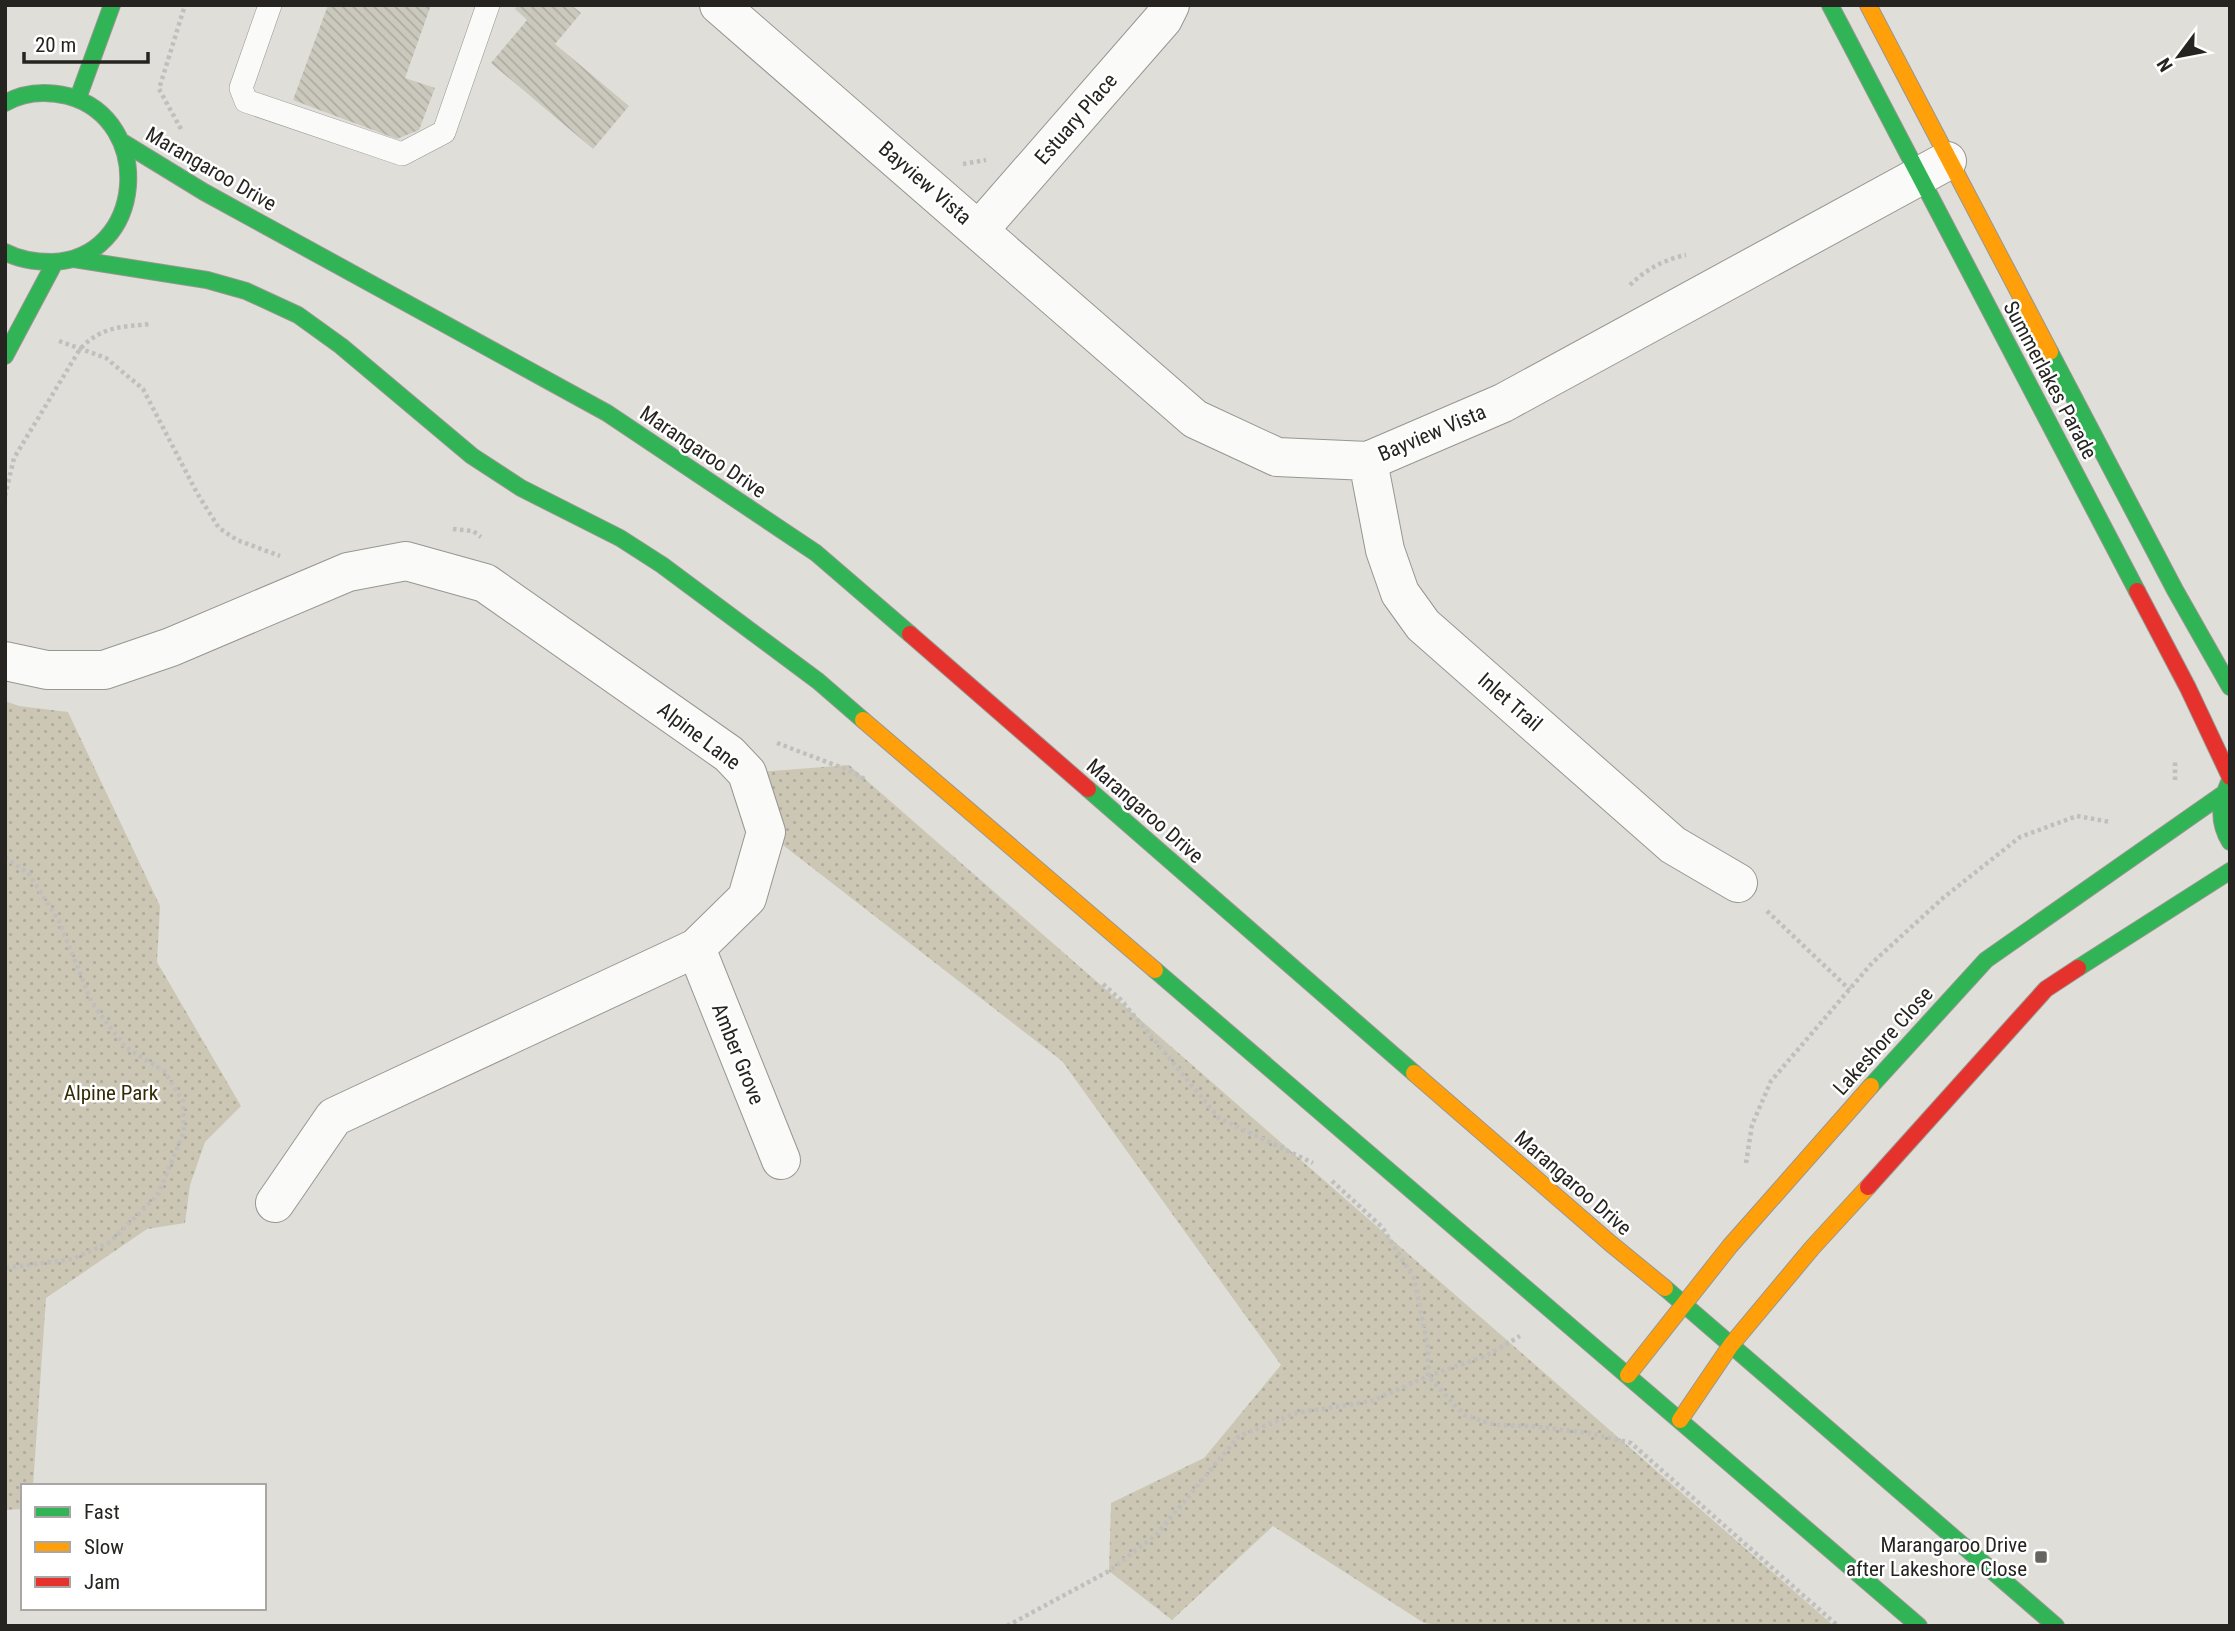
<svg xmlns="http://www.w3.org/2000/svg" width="2235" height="1631" font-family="'Roboto Condensed',sans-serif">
<defs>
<pattern id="grass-dots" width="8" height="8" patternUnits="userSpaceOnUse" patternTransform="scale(1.75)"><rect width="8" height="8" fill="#ccc7b4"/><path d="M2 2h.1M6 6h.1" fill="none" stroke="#afab9a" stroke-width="1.8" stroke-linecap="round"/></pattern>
<pattern id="building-back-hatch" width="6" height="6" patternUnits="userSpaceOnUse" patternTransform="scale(1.75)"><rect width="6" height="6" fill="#cbc8bd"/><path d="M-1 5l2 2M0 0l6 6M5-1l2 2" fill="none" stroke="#aeaca2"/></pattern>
</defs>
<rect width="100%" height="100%" fill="#e0ded8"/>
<path fill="url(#grass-dots)" d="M5 701 19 706 68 712 160 906 157 962 241 1106 205 1142 190 1185 185 1223 147 1229 46 1298 33 1486H23V1509L5 1510Z
M849 765 1834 1626H1447L1424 1623 1273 1526 1172 1620 1109 1571 1111 1503 1204 1458 1281 1365 1062 1061 766 832 747 773Z"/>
<path fill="url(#building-back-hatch)" d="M328 5H431L405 78 435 88 419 130 397 139 293 100Z
M517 5H571L581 13 555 44 629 106 593 149 491 63 527 20 515 9Z"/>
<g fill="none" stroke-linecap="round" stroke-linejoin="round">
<defs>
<path id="lane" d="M270 5 241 88 246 101 402 154 444 132 488 5"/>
<path id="street" d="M719 5 1195 419 1277 457 1368 461 1503 403 1947 161
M979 230 1163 19 1170 5
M1368 461 1385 550 1400 593 1423 625 1673 845 1738 883
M5 661 47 670H104L171 647 348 572 406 561 485 583 729 754 747 773 766 832 747 898 696 948 334 1117 275 1203
M696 948 781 1160"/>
<path id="fast" d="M1830 5 2137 591
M78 98 112 5
M5 103C24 92 47 91 68 96 156 120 145 259 52 262 35 262 20 260 5 252
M124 143 204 192 607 413 816 553 910 634
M74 259 207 280 246 291 298 315 341 346 472 456 521 488 620 538 662 565 818 681 863 720
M2050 352 2175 590 2230 687
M5 356 54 264
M2230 780C2220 802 2217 821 2230 842
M1088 789 1414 1073
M2078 968 2230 871
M1155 970 1919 1626
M1871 1086 1986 960 2223 794
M1665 1288 2056 1626"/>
<path id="slow" d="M1868 5 2050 352
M863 720 1155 970
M1414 1073 1610 1243 1665 1288
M1628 1375 1730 1246 1871 1086
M1680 1420 1731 1345 1812 1248 1868 1187"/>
<path id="jam" d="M2137 591 2188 688 2230 777
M910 634 1088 789
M1868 1187 2046 989 2078 968"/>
</defs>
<use href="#lane" stroke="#989692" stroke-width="24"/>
<use href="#street" stroke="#989692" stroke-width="40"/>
<use href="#fast" stroke="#989692" stroke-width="18"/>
<use href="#slow" stroke="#989692" stroke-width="18"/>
<use href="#jam" stroke="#989692" stroke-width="18"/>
<path stroke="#c0bfbd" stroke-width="4.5" stroke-dasharray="3.5 3.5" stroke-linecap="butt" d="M181 129 159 89 185 5
M963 164 986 160
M1630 285C1645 270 1665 259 1686 255
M59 341 106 358 143 389 197 493 219 528 237 540 280 556
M5 496 14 458 80 349C102 326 121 327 151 324
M453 529 473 531 481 537
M777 743 853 772 866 780
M2175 780V760
M5 857 29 874 59 921 92 1003 125 1047 164 1071 183 1101 184 1131 158 1195 110 1242 73 1259 5 1268
M1767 911 1850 990
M1103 984 1121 1000 1219 1118 1313 1163
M1746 1163 1752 1125 1771 1081 1872 963 1943 898 2020 837 2077 816 2110 822
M1332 1181 1382 1227 1414 1278 1428 1347V1376L1464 1415 1495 1425 1531 1426 1589 1433 1631 1443 1838 1626
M5 1289V1300
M1007 1626 1109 1571 1157 1534 1239 1436 1296 1413 1372 1401 1428 1376 1486 1356 1520 1336"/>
<use href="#lane" stroke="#fafaf9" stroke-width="23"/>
<use href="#street" stroke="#fafaf9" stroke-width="38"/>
<use href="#fast" stroke="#30b455" stroke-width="16"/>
<use href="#slow" stroke="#ff9f0a" stroke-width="16"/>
<use href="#jam" stroke="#e5322d" stroke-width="16"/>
</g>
<rect fill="#666560" stroke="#fff" stroke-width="2.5" x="2034" y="1550" width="14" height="14" rx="3.5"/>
<g text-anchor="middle" stroke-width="5" stroke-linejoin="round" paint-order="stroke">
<g font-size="21" fill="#252420" stroke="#fff">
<text transform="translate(1076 119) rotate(-49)" y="7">Estuary Place</text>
<text transform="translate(211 169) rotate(30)" y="7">Marangaroo Drive</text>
<text transform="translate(925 183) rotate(41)" y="7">Bayview Vista</text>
<text transform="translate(2050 380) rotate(62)" y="7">Summerlakes Parade</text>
<text transform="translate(1432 433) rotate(-23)" y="7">Bayview Vista</text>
<text transform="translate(703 452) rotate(34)" y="7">Marangaroo Drive</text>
<text transform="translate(1510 702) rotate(41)" y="7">Inlet Trail</text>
<text transform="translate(699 736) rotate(37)" y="7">Alpine Lane</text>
<text transform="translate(1145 811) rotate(41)" y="7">Marangaroo Drive</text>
<text transform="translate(1883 1041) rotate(-48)" y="7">Lakeshore Close</text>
<text transform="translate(738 1054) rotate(68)" y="7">Amber Grove</text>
<text transform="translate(1573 1183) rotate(41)" y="7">Marangaroo Drive</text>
</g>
<g font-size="21" fill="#332c06" stroke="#fff">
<text x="111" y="1100">Alpine Park</text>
</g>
<g font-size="21" fill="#252420" stroke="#fff" text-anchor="end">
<text x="2027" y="1552">Marangaroo Drive<tspan x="2027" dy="24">after Lakeshore Close</tspan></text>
</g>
</g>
<rect width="2235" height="1631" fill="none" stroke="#252420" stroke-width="14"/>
<rect x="21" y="1484" width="245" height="126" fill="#ffffff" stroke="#a8a7a6" stroke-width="2"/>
<rect x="35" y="1507" width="35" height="10" fill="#30b455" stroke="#a8a7a6" stroke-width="2"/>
<text x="84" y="1519" font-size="21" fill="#252420">Fast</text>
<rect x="35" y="1542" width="35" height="10" fill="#ff9f0a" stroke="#a8a7a6" stroke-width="2"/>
<text x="84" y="1554" font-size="21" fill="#252420">Slow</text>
<rect x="35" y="1577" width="35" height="10" fill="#e5322d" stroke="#a8a7a6" stroke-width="2"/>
<text x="84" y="1589" font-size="21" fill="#252420">Jam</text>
<g transform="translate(2179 56) rotate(238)" stroke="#ffffff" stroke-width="5" paint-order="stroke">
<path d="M0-5L12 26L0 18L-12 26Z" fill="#252420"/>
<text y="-10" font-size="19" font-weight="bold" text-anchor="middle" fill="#252420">N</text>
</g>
<path d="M24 52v10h124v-10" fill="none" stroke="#252420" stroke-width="3.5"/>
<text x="35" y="52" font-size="21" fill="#252420" stroke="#ffffff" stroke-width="5" paint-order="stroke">20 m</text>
</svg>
